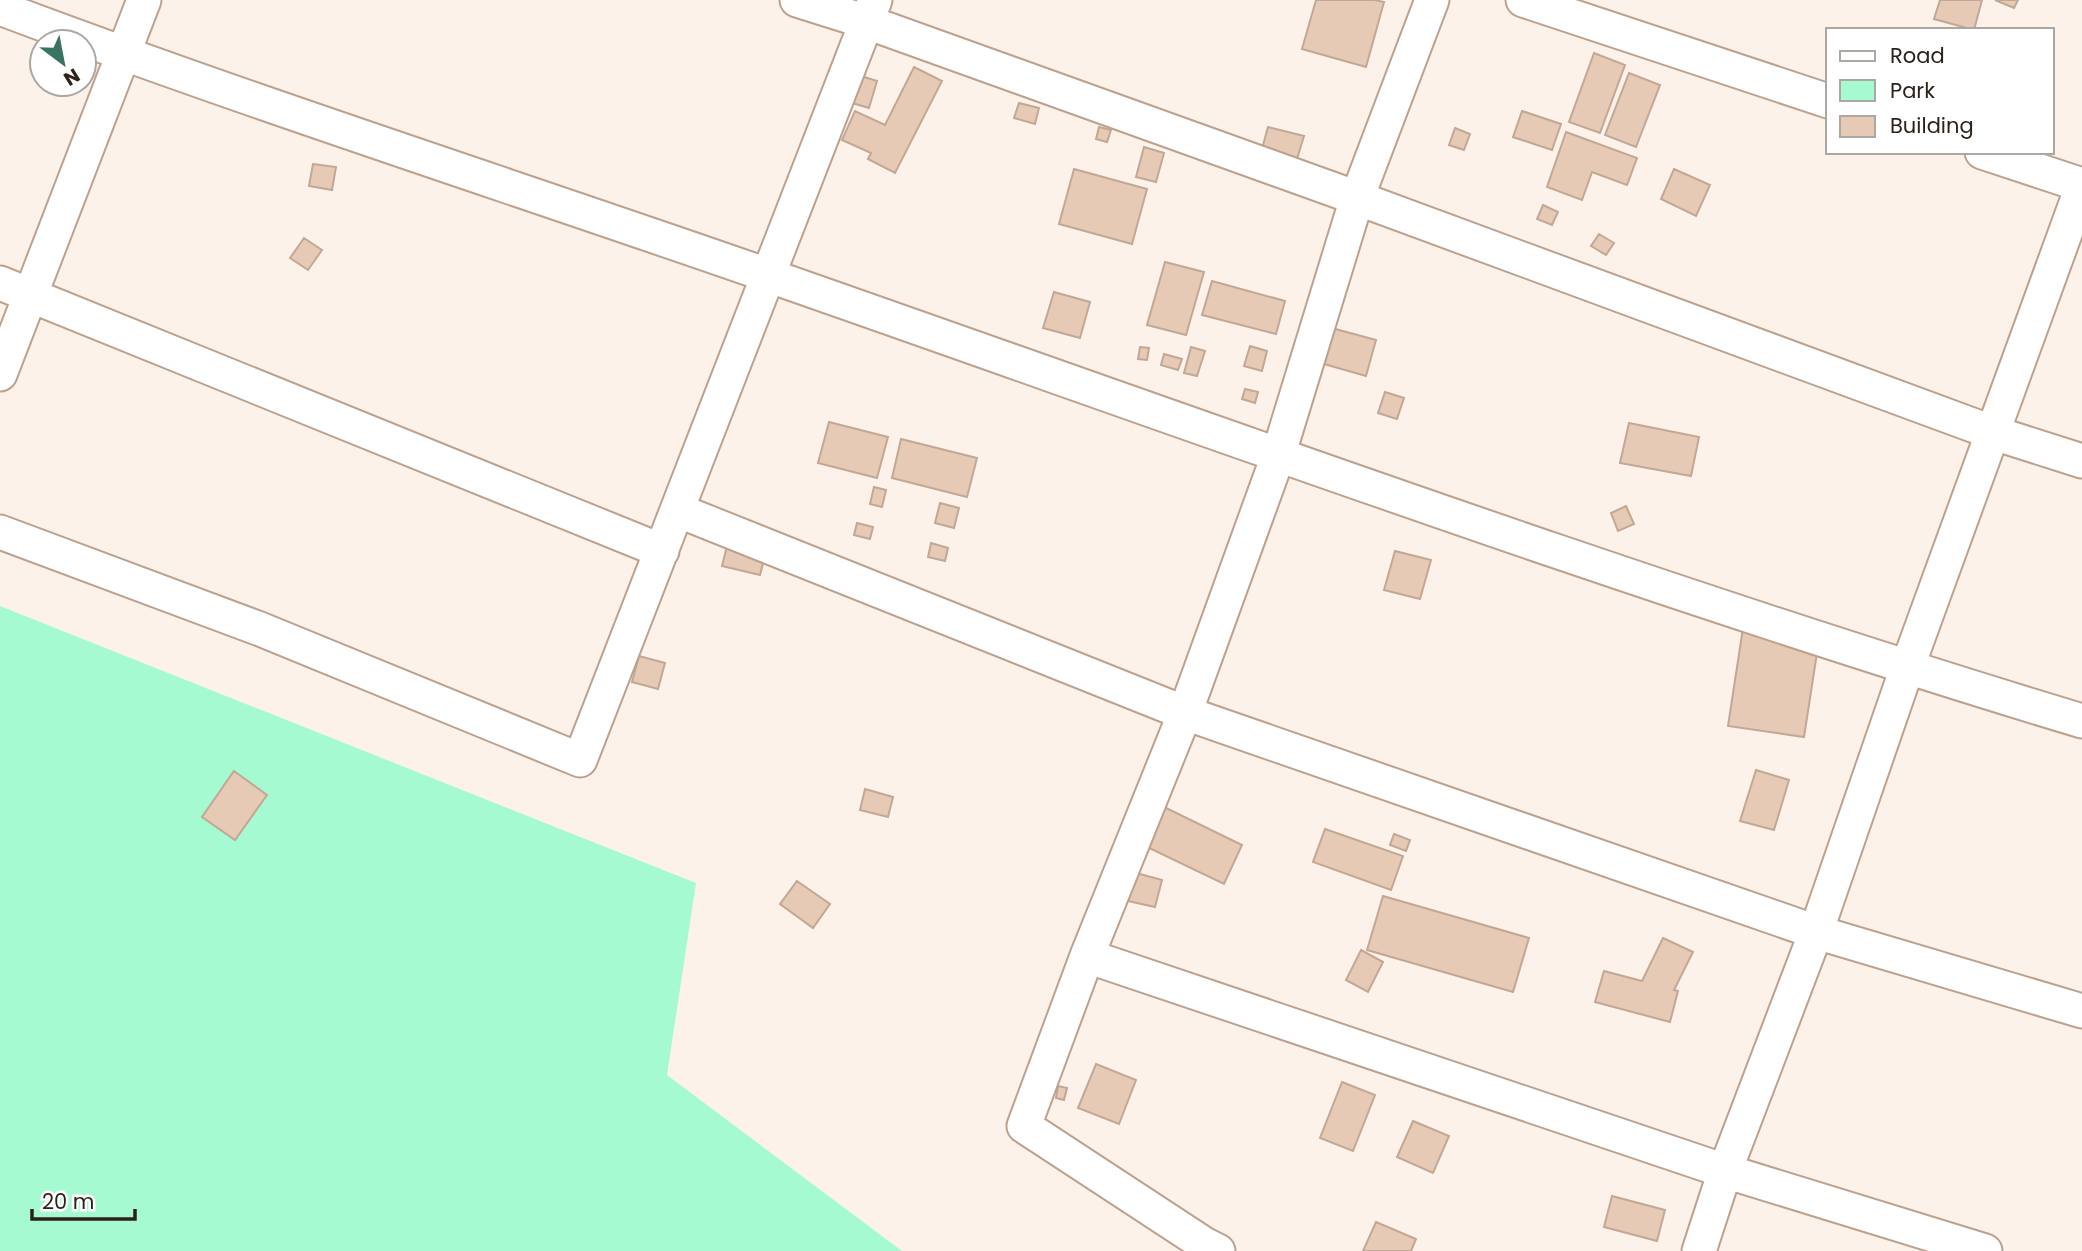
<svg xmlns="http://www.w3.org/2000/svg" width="2082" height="1251" font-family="Poppins,sans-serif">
<rect width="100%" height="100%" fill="#fdf2ea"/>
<path fill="#a6fad2" d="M0 606 696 883 667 1075 902 1251H0Z"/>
<path fill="#e6cab6" stroke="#c2a894" stroke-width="2" d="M1316 0H1375L1384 2 1366 67 1302 49Z
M1940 0H1982L1974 30 1934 19Z
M1995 0H2018L2014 8Z
M1594 53 1625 65 1600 133 1569 122Z
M914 67 942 81 895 173 868 159 871 153 842 140 855 111 885 125Z
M1629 73 1660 85 1636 147 1605 135Z
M861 76 877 81 869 108 852 103Z
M1019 103 1039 108 1035 124 1014 118Z
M1522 111 1561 124 1552 150 1513 137Z
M1099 127 1111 130 1107 142 1096 139Z
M1268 127 1304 136 1297 159 1262 149Z
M1455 128 1470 134 1464 150 1449 145Z
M1566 132 1637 158 1627 185 1592 172 1582 200 1547 187Z
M1144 147 1164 153 1156 182 1136 177Z
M313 164 336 167 332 190 309 186Z
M1074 169 1147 189 1132 244 1059 224Z
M1674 169 1710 185 1696 216 1661 199Z
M1543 205 1558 212 1552 225 1537 219Z
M1599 234 1614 243 1606 255 1591 246Z
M304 238 322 250 308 270 290 258Z
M1165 262 1204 272 1186 335 1147 325Z
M1212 281 1285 301 1276 334 1202 315Z
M1054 292 1090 302 1080 338 1043 328Z
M1328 327 1376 340 1366 376 1317 362Z
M1250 346 1267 351 1262 371 1244 366Z
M1140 347 1149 348 1147 360 1138 359Z
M1191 347 1205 351 1197 376 1184 373Z
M1164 354 1182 359 1178 370 1161 365Z
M1245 389 1258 392 1255 403 1242 399Z
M1385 392 1404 398 1397 419 1378 413Z
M829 422 888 437 877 478 818 463Z
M1629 423 1699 437 1691 476 1620 463Z
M901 439 977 458 967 497 892 478Z
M874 487 886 490 882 507 870 504Z
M940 503 959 508 954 528 935 523Z
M1626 506 1634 524 1618 531 1611 513Z
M857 523 873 527 870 539 854 535Z
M731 530 769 540 760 575 722 566Z
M931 543 948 548 945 561 928 557Z
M1395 551 1431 560 1420 599 1384 590Z
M1743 628 1819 640 1804 737 1728 726Z
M639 656 665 663 658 689 632 682Z
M1756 770 1789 780 1774 830 1740 821Z
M234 771 267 795 235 840 202 817Z
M865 789 893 797 888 817 860 810Z
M1164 807 1242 845 1224 884 1145 846Z
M1325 829 1403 856 1391 890 1313 862Z
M1394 834 1410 840 1406 851 1390 845Z
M1136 873 1162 880 1155 907 1128 901Z
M797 881 830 904 813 928 780 904Z
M1383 896 1529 938 1513 992 1367 950Z
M1663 938 1693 952 1674 990 1678 991 1670 1022 1595 1002 1604 971 1642 981Z
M1361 950 1383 962 1368 992 1346 980Z
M1096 1064 1136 1080 1119 1124 1078 1108Z
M1342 1082 1375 1095 1353 1151 1320 1138Z
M1058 1086 1067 1088 1064 1100 1056 1098Z
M1413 1121 1449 1136 1433 1173 1397 1157Z
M1612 1196 1665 1210 1657 1241 1604 1227Z
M1376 1222 1416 1239 1411 1251H1363Z"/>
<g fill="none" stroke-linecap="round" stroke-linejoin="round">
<defs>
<path id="minor" d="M797 0 867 22 1357 198 1994 433 2082 461
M1523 0 1828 101
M0 8C255 104 515 187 773 277 1208 429 1641 588 2082 721
M1982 152 2082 185
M0 283 662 551
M0 374 144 0
M677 510 1185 713 1816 932 2082 1011
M0 532 260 629 580 760 875 0
M1087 956 1725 1171 1985 1251
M1218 1251 1204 1244 1024 1126 1087 956 1185 713 1278 456 1357 198 1432 0
M1699 1251 1725 1171 1816 932 1907 668 2082 187"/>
</defs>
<use href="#minor" stroke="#bca28e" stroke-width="37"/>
<use href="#minor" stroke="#fff" stroke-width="33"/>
</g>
<rect x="1826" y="28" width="228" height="126" fill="#ffffff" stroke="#aba7a3" stroke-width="2"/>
<rect x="1840" y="51" width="35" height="10" fill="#ffffff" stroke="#aba7a3" stroke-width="2"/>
<text x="1890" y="63" font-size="21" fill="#2c221a">Road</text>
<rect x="1840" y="80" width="35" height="21" fill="#a6fad2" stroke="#aba7a3" stroke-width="2"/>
<text x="1890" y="98" font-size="21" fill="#2c221a">Park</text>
<rect x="1840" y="116" width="35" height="21" fill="#e6cab6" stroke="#aba7a3" stroke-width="2"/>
<text x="1890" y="133" font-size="21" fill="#2c221a">Building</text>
<g transform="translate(63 63) rotate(148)"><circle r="33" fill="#ffffff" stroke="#aba7a3" stroke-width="2"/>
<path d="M0-5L12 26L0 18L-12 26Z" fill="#377562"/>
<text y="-10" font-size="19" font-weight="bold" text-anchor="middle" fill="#2c221a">N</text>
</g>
<path d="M32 1209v10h103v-10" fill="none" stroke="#2c221a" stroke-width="3.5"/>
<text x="42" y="1209" font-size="21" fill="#2c221a" stroke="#ffffff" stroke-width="5" paint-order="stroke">20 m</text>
</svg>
